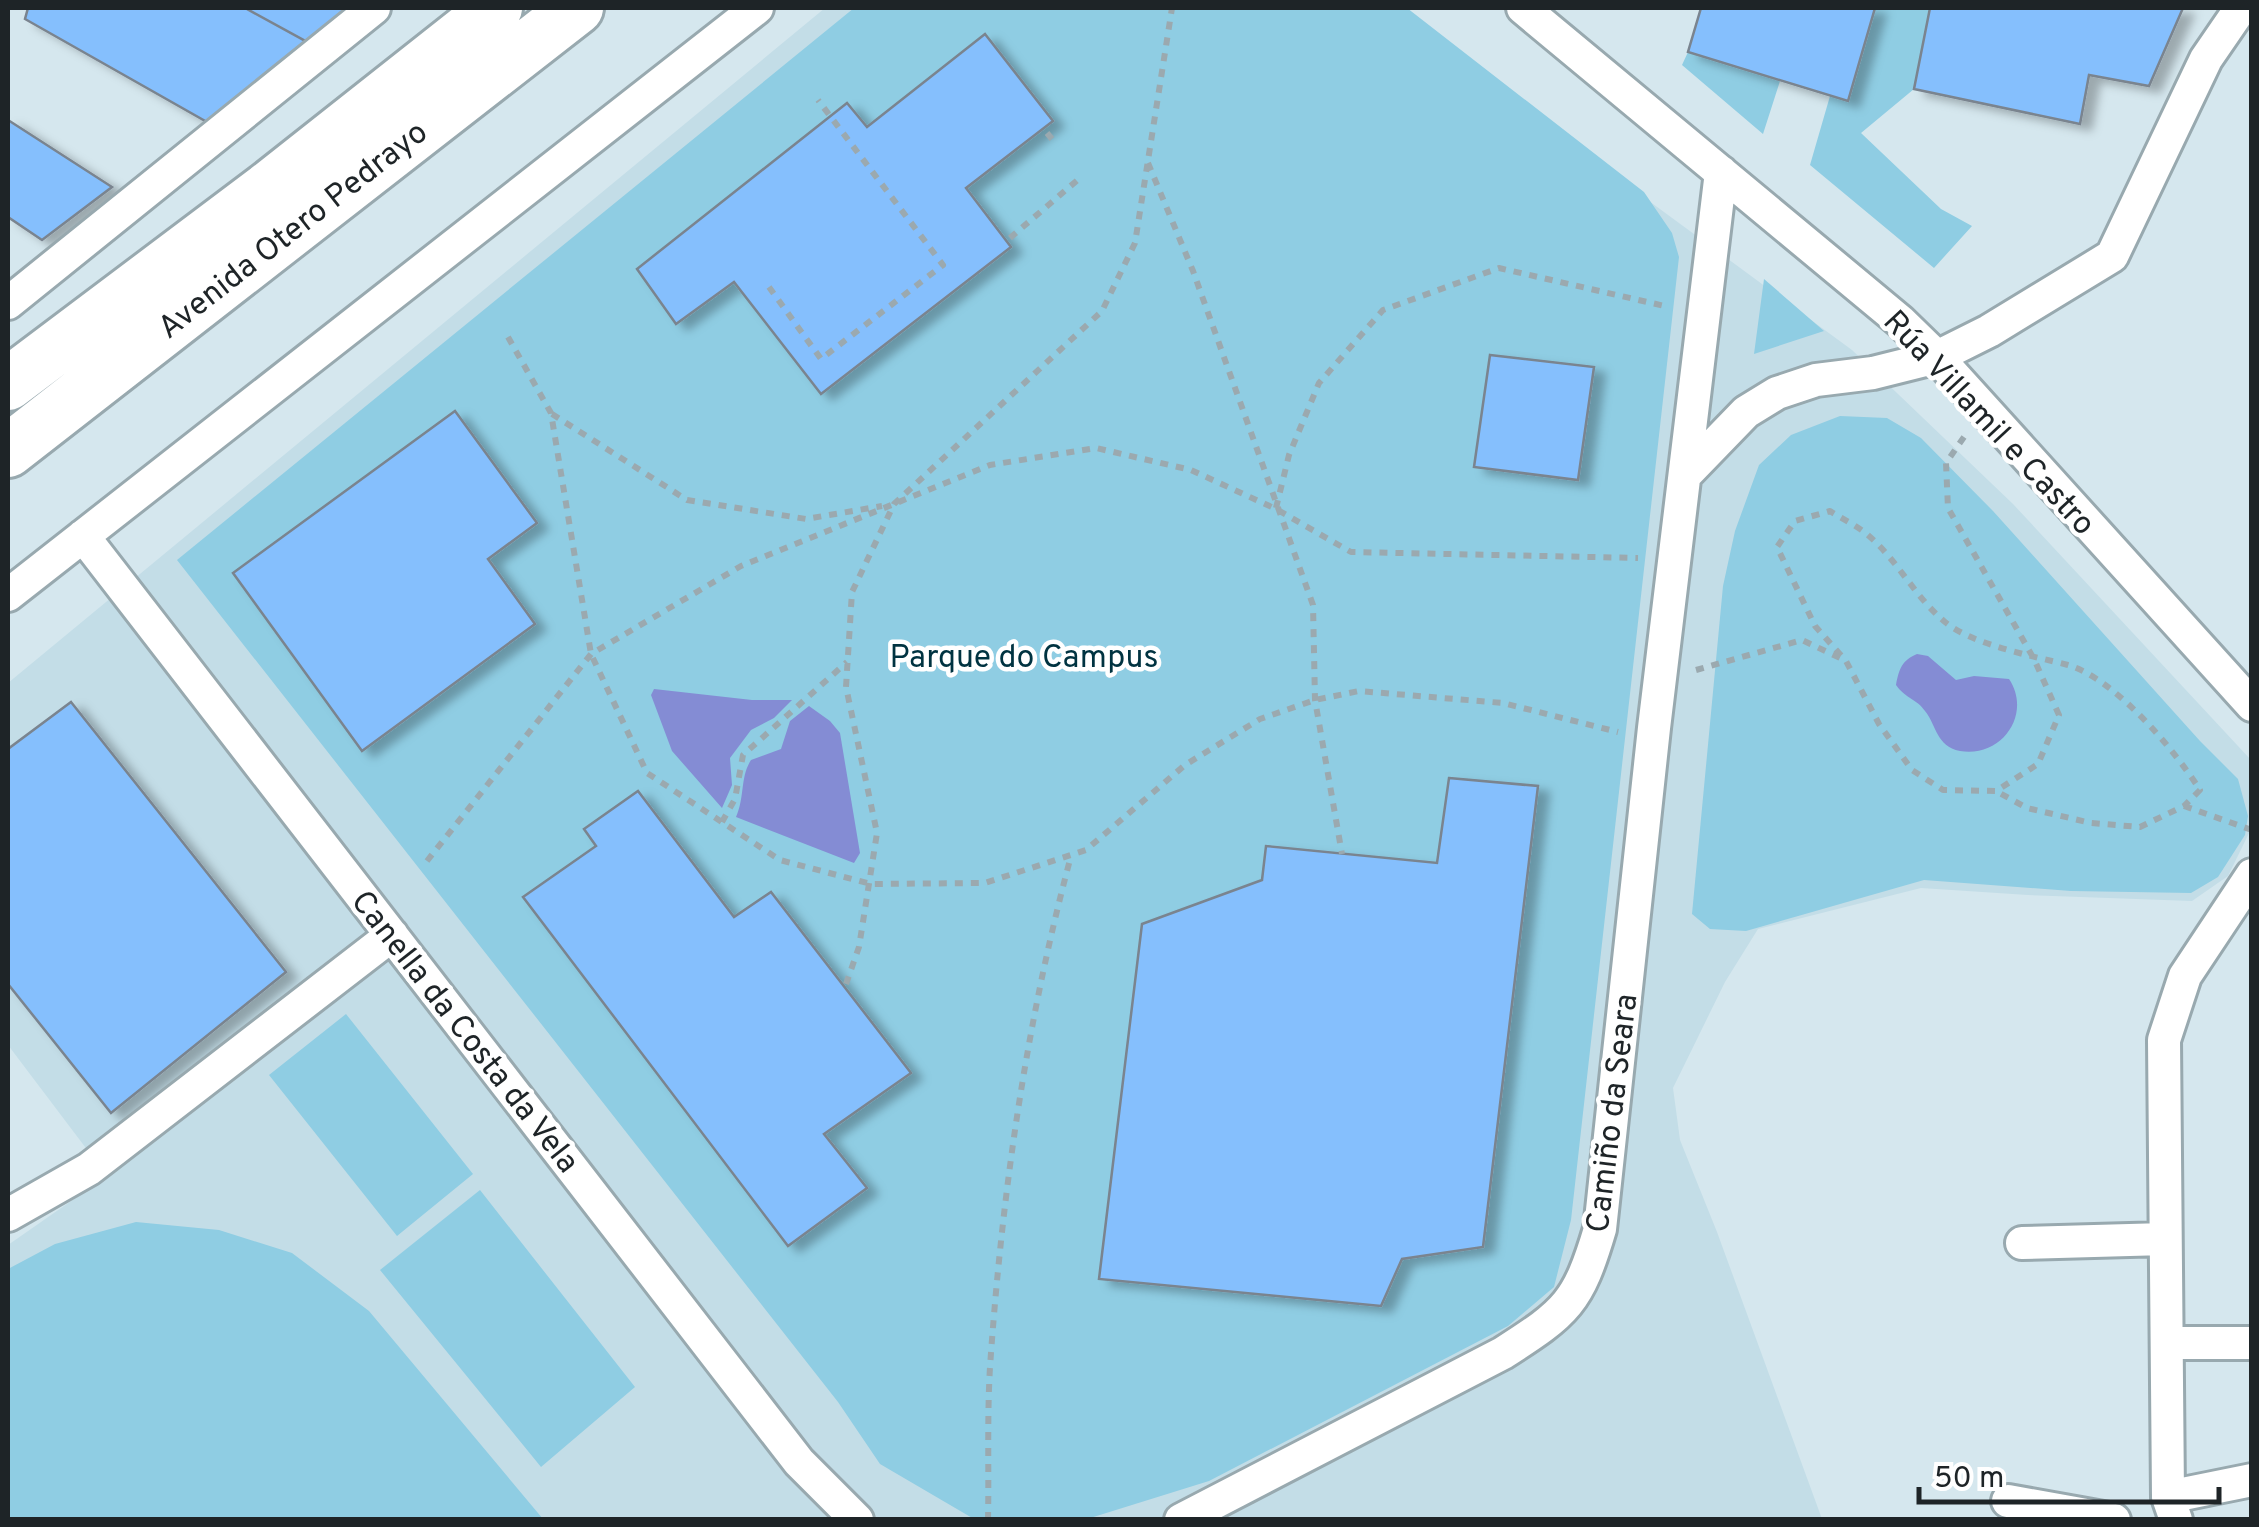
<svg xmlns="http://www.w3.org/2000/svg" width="2259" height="1527" font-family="Overpass,sans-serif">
<defs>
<filter id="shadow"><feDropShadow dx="11" dy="6" stdDeviation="5" flood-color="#0004"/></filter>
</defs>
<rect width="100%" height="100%" fill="#d5e7ee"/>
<path fill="#c3dde7" d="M825 8H1386L1852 350 2013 504 2251 760V829L2228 876 2192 901 2028 895 1921 888 1758 929 1725 982 1673 1088 1680 1140 1717 1232 1822 1519H8V1245L107 1176 8 1045V683Z"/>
<path fill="#8fcde3" d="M854 8H1407L1644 192 1672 233 1679 257 1571 1220 1554 1287 1508 1326 1209 1481 1087 1519H974L880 1464 838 1402 177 560Z
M1875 8H1930L1914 89 1861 133 1941 209 1972 226 1934 268 1810 165 1830 96 1848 101Z
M1688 52 1780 81 1763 134 1682 65Z
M1764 279 1824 331 1754 354Z
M1840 416 1887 418 1921 438 1993 511 2200 741 2238 779 2248 816 2245 835 2218 877 2191 893 2071 891 1924 880 1746 931 1710 929 1692 914 1723 586 1735 531 1759 465 1791 435Z
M346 1014 473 1174 397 1236 269 1075Z
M480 1190 635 1387 541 1467 380 1270Z
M136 1222 219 1230 292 1253 369 1311 543 1519H8V1269L55 1244Z"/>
<path fill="#848cd4" d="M1917 654 1928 656 1956 680 1974 676 2009 679C2032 713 2003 758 1960 751 1936 746 1937 726 1925 711 1917 699 1906 699 1896 685 1899 669 1902 660 1917 654Z
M654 689 752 700H792L774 718 751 730 730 758 732 785 722 808 672 751 651 695Z
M809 706 830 721 840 733 860 853 854 863 736 817C745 797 740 777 751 760L781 749 790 721Z"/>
<path fill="#85bffd" stroke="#7a848f" stroke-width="2.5" filter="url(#shadow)" d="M28 8H245L309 43 207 122 25 19Z
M245 8H355L309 43Z
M1701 8H1875L1848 101 1688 52Z
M1930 8H2183L2149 86 2089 75 2080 124 1914 89Z
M985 34 1053 121 966 188 1011 247 821 394 734 282 676 324 637 269 847 103 867 127Z
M8 120 112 187 42 240 8 217Z
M1490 355 1594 367 1578 480 1474 467Z
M455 411 537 523 488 559 535 624 362 751 233 573Z
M71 702 286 972 111 1113 8 984V749Z
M1449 778 1538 786 1483 1247 1402 1259 1381 1306 1099 1279 1142 924 1262 880 1266 846 1437 863Z
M638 791 734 917 771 892 911 1073 824 1134 867 1188 788 1246 523 897 596 846 584 829Z"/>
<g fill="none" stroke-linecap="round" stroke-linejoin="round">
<defs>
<path id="street" d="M1523 8 1900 321 1937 357 2252 705
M8 303 374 8
M1685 475 1746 412 1777 393 1816 380 1873 373 1937 357 1989 331 2112 256 2206 59 2241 8
M83 536 799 1462 857 1520
M8 595 757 8
M8 1215 89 1169 392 935
M2022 1243 2165 1239
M2169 1343H2252
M2168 1497 2252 1480
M2008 1501 2114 1520
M1181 1520 1503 1353C1567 1312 1578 1303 1600 1229L1654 728 1721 172
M2176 1520 2168 1497 2164 1040 2185 976 2252 875"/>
<path id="primary" d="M8 384 267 189 496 8
M8 451 577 8"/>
</defs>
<use href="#street" stroke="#98a9af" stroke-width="38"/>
<use href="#primary" stroke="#98a9af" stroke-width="58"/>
<path stroke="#9ba9af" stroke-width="6" stroke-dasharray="8 8" stroke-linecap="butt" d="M1047 133 1052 139
M1148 163 1193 271 1313 605 1315 700 1342 854
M1010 238 1081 177
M769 287 821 359 943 265 818 100
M508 337 551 413 591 654 647 773 780 860 871 884 985 883 1086 850 1185 765 1260 719 1315 700 1359 691 1503 703 1618 732
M552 414 687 500 806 519 882 506
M1964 437 1946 463 1948 508 2034 659 2059 715 2038 764 1996 791 1943 790 1912 770 1879 724 1846 661 1815 626 1777 547 1795 521 1830 511C1842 519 1858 526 1869 536 1898 561 1915 597 1945 622 1973 645 2033 656 2068 665 2115 679 2174 749 2200 790L2184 806 2140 827 2091 823 2027 808 1996 791
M1276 508 1289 455 1319 383 1383 310 1499 268 1669 307
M1696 670 1802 640 1840 658
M2184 806 2252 830
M722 822 735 799 743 755 847 662
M427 861 591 654 741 566 990 465 1096 448 1191 470 1276 509 1351 552 1638 558
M846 984 859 947 877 833 846 687 852 592 894 504 1102 311 1135 243 1172 8
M988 1520C989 1469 987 1418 990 1367 1002 1194 1026 1023 1071 856"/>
<use href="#street" stroke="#fff" stroke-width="32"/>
<use href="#primary" stroke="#fff" stroke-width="52"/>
</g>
<g text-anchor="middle" stroke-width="9" stroke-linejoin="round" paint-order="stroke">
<g font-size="32" fill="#1e2427" stroke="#fff">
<text transform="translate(292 229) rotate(-38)" y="11">Avenida Otero Pedrayo</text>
<text transform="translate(1990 422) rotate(47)" y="11">Rúa Villamil e Castro</text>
<text transform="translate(466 1031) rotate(52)" y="11">Canella da Costa da Vela</text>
<text transform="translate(1611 1113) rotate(-83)" y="11">Camiño da Seara</text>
</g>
<g font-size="32" fill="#003341" stroke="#fff">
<text x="1024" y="667">Parque do Campus</text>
</g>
</g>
<rect width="2259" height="1527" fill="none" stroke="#1e2427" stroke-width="20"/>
<path d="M1919 1487v15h300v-15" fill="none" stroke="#1e2427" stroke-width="5"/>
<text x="1934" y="1487" font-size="30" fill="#1e2427" stroke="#ffffff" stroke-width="8" paint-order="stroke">50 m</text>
</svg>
